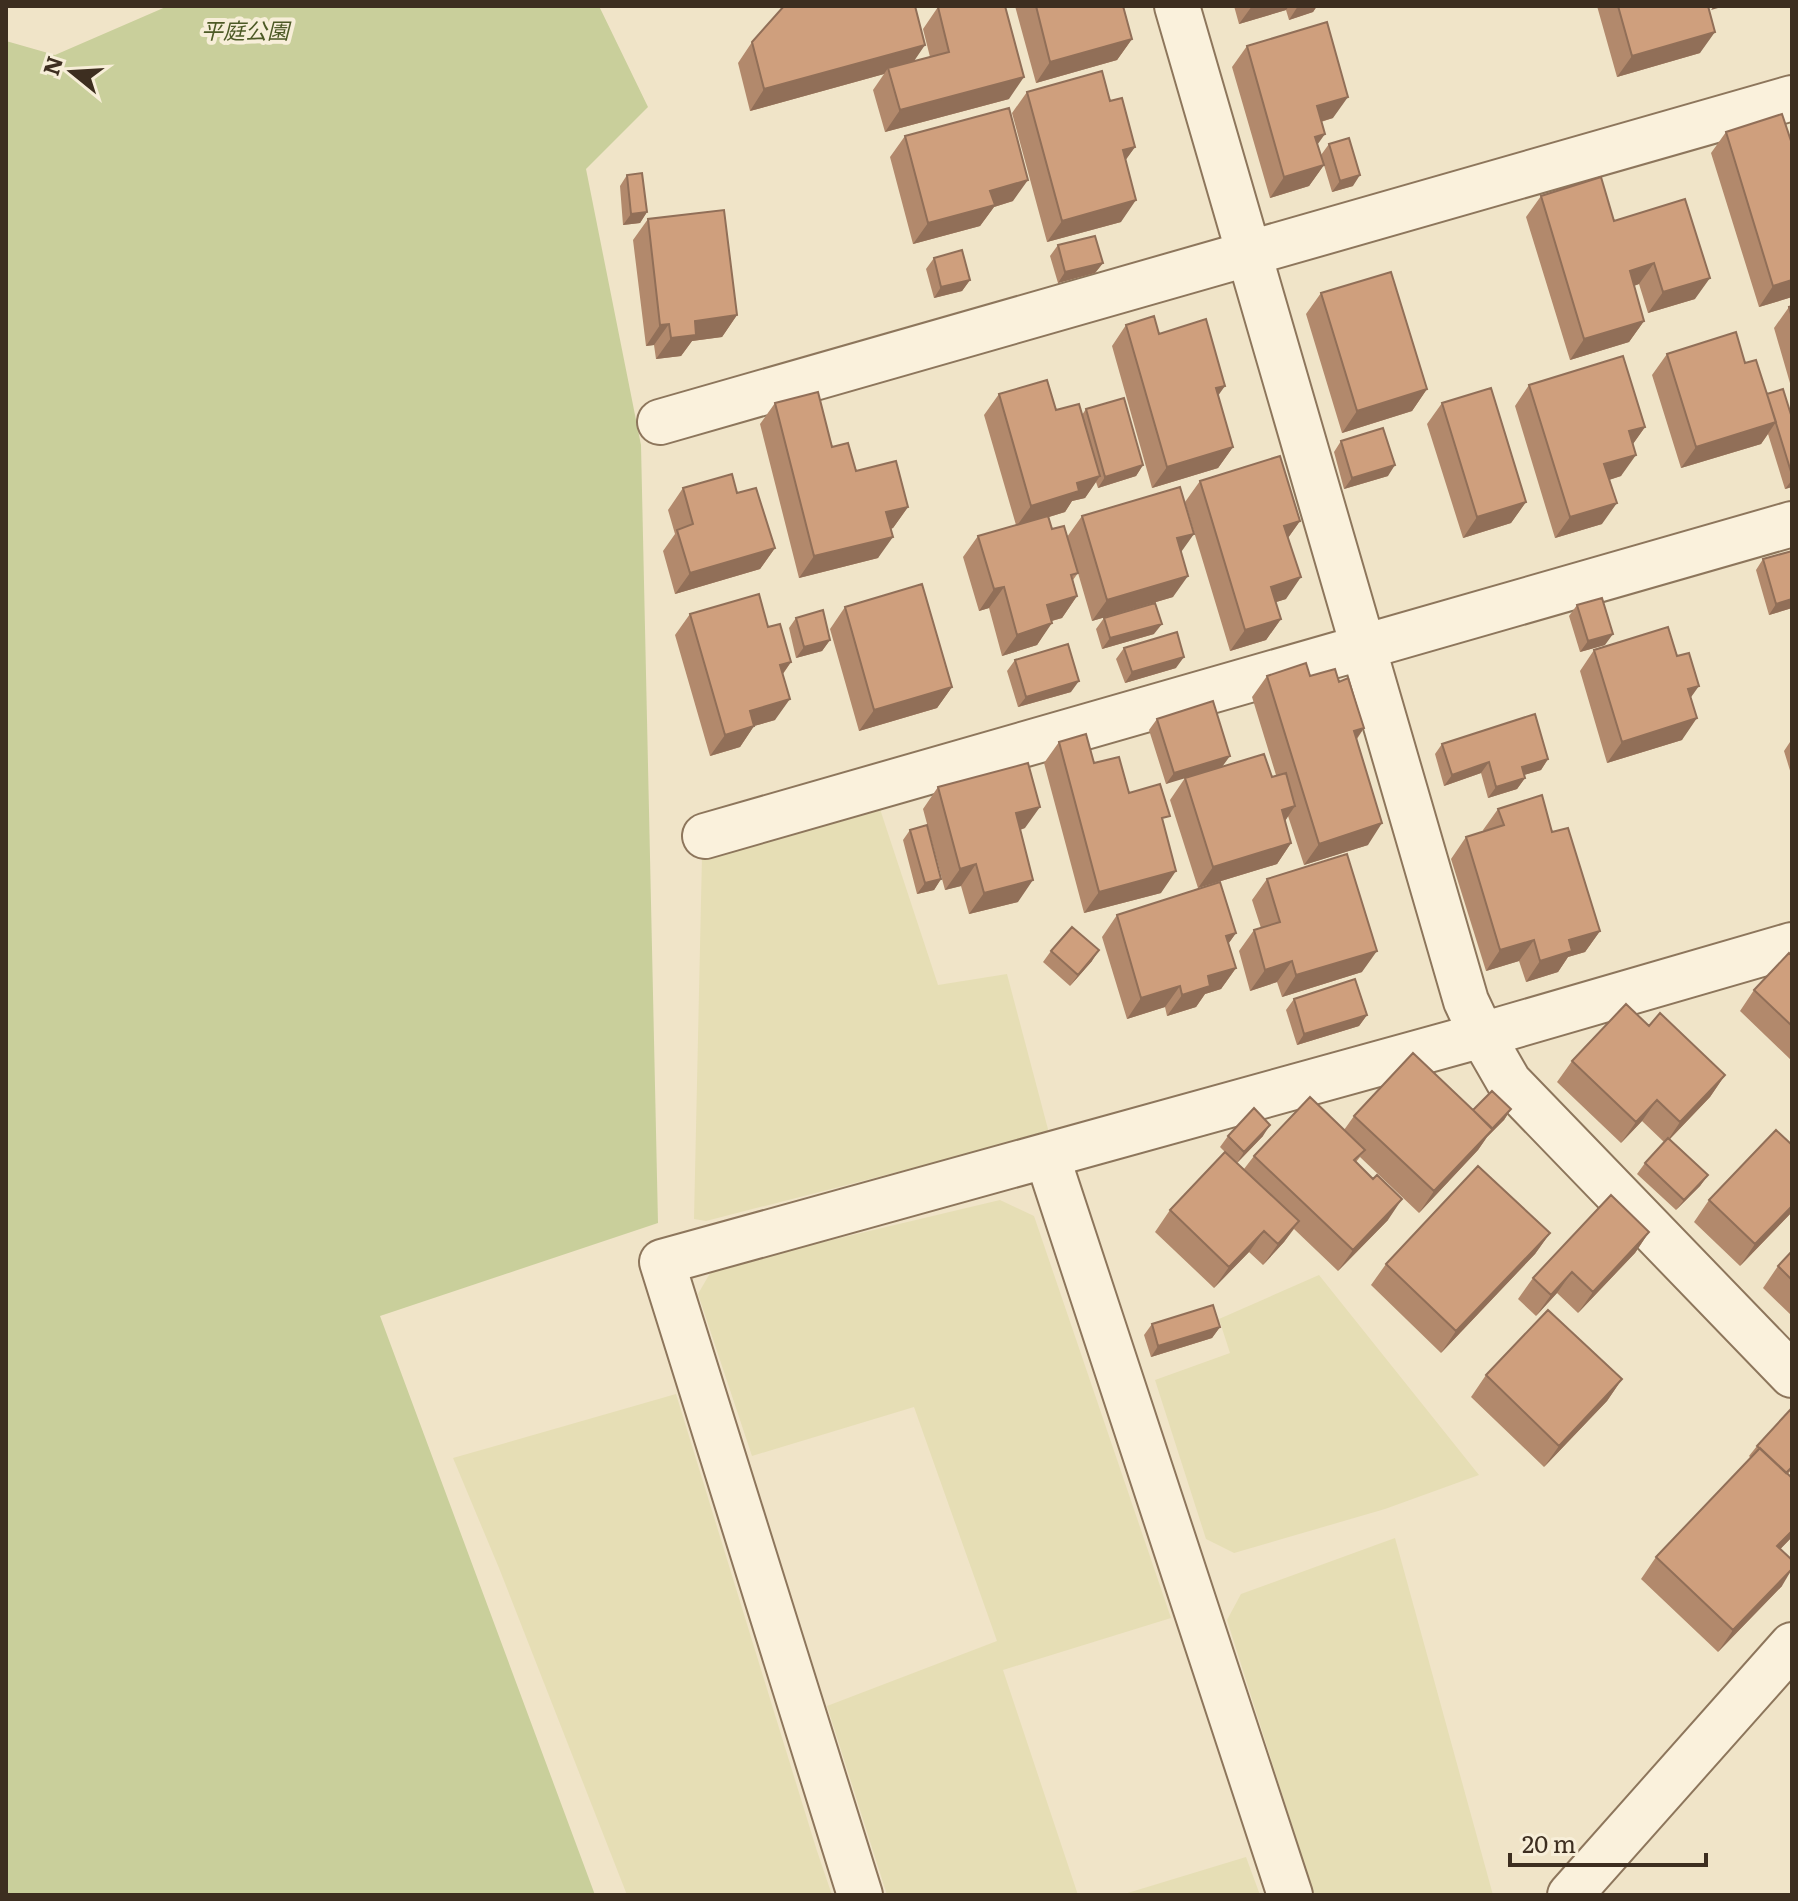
<svg xmlns="http://www.w3.org/2000/svg" width="1798" height="1901" font-family="Literata,'Noto Sans JP',serif">
<rect width="100%" height="100%" fill="#f0e4c8"/>
<path fill="#e6deb5" d="M880 809 938 985 1007 974 1049 1133 706 1221 694 1219 702 856Z
M1000 1200 1034 1216 1171 1618 1003 1670 1078 1895H887L827 1706 997 1641 914 1407 752 1456 698 1294 713 1268Z
M1319 1275 1479 1475 1385 1509 1234 1553 1206 1539 1155 1380 1230 1353 1219 1319Z
M676 1394 817 1851 832 1895H627L499 1568 453 1458Z
M1395 1538 1493 1895H1314L1227 1620 1241 1594Z
M1246 1857 1260 1895H1121Z"/>
<path fill="#c9cf9b" d="M168 6H599L648 107 586 169 641 445 658 1223 380 1316 595 1895H6V41L55 55Z"/>
<g fill="none" stroke-linecap="round" stroke-linejoin="round">
<defs>
<path id="street" d="M1177 6 1466 1001 1482 1035 1792 945
M660 422 1792 98
M705 836 1792 524
M1047 1156 1290 1895
M860 1895 662 1262 1482 1035 1509 1082 1792 1375
M1570 1895 1792 1645"/>
</defs>
<use href="#street" stroke="#8d765c" stroke-width="48"/>
<use href="#street" stroke="#faf1dc" stroke-width="44"/>
</g>
<path fill="#b2896c" d="M1015 6H1123L1132 39 1117 60 1036 83Z
M1234 6H1317L1313 12 1289 20 1286 10 1239 24Z
M1597 6H1708L1700 53 1617 77Z
M938 7 1009 99 885 132 873 90 884 74 750 111 738 63 752 42 914 62 930 57 923 29Z
M1247 46 1333 118 1321 122 1317 145 1324 165 1309 186 1270 198 1232 67Z
M1027 92 1110 101 1135 147 1125 160 1121 222 1047 242 1012 113Z
M1726 132 1792 297 1759 307 1711 153Z
M905 136 1013 201 994 207 980 226 913 244 890 157Z
M1329 144 1353 186 1332 192 1321 155Z
M627 175 647 212 640 223 623 225 620 186Z
M1541 196 1614 221 1695 299 1648 313 1639 284 1634 286 1644 321 1629 342 1570 360 1526 217Z
M648 219 737 315 722 337 692 341 681 356 656 359 654 345 646 346 633 240Z
M1058 245 1103 263 1095 273 1058 283 1050 256Z
M934 258 970 280 962 291 934 298 926 269Z
M1321 293 1427 389 1412 411 1342 433 1306 314Z
M1792 306V390L1774 328 1789 307Z
M1126 325 1159 334 1218 395 1233 447 1218 468 1152 488 1112 346Z
M1667 354 1745 363 1767 394 1792 418V487L1785 489 1768 434 1761 444 1681 468 1652 375Z
M1529 385 1645 427 1633 444 1621 476 1609 480 1602 524 1555 538 1515 406Z
M999 394 1056 410 1082 415 1086 409 1143 465 1136 476 1098 488 1096 482 1085 498 1072 501 1065 512 1049 517 1052 529 1067 537 1082 516 1181 552 1173 597 1092 621 1078 573 1073 580 1077 596 1062 618 1052 621 1037 645 1002 656 989 608 979 611 963 557 978 536 1016 525 984 415Z
M775 403 832 447 856 471 908 507 893 528 891 529 878 558 799 578 760 424Z
M1442 403 1526 502 1511 523 1463 538 1427 424Z
M1341 441 1388 476 1344 489 1334 452Z
M1200 481 1300 521 1288 538 1286 599 1276 602 1281 619 1266 640 1230 651 1185 502Z
M683 488 775 548 760 569 675 594 663 551 675 534 668 510Z
M1763 559 1792 608 1769 615 1756 570Z
M1577 605 1605 645 1580 652 1569 616Z
M845 607 952 687 937 708 859 731 830 629Z
M690 614 768 627 791 662 783 674 775 720 754 726 740 747 710 756 675 635Z
M796 618 830 640 822 651 796 658 789 628Z
M1104 618 1154 634 1102 649 1096 629Z
M1124 648 1176 668 1125 683 1116 659Z
M1594 650 1677 656 1691 697 1682 740 1607 763 1580 671Z
M1015 660 1071 692 1018 707 1007 671Z
M1267 676H1310L1339 682 1364 728 1357 739 1368 845 1304 865 1288 816 1285 821 1291 843 1277 864 1198 888 1170 800 1185 778 1272 777 1276 775 1252 697Z
M1157 719 1230 756 1166 784 1149 730Z
M1792 739V777L1784 751Z
M1059 742 1094 763 1164 825 1161 893 1084 913 1044 763Z
M1442 744 1548 759 1541 770 1524 775 1525 778 1517 789 1488 798 1481 773 1444 786 1435 754Z
M938 787 1025 828 1020 830 1018 902 969 914 961 886 945 890 923 809Z
M1498 809 1552 832 1600 931 1585 952 1568 957 1558 972 1526 982 1519 961 1486 971 1451 859 1466 837 1484 832 1483 830Z
M910 830 941 879 934 890 917 894 903 840Z
M1267 879 1362 972 1282 997 1277 982 1250 991 1239 951 1254 930 1261 928 1252 900Z
M1117 915 1236 933 1228 944 1236 968 1221 989 1205 994 1196 1007 1167 1016 1165 1007 1127 1019 1102 937Z
M1051 951 1092 961 1070 986 1043 962Z
M1792 956V1061L1740 1011 1754 990Z
M1294 999 1367 1015 1359 1026 1297 1045 1286 1010Z
M1649 1026 1725 1075 1710 1097 1670 1139 1708 1175 1700 1186 1676 1210 1637 1174 1645 1163 1664 1142 1642 1121 1621 1143 1557 1082 1572 1061Z
M1511 1109 1504 1120 1487 1137 1478 1150 1419 1213 1360 1157 1356 1162 1388 1220 1338 1271 1294 1229 1284 1242 1263 1265 1249 1252 1214 1288 1155 1232 1170 1210 1225 1152 1220 1147 1228 1136H1263L1237 1163 1244 1169 1254 1156 1344 1130 1354 1116Z
M1792 1145V1212L1740 1266 1694 1222 1709 1200Z
M1649 1232 1635 1253 1578 1313 1557 1293 1536 1316 1518 1299 1533 1278Z
M1550 1233 1535 1254 1441 1353 1371 1285 1386 1264Z
M1792 1251V1316L1763 1288 1778 1266Z
M1152 1324 1220 1327 1212 1338 1151 1357 1144 1335Z
M1486 1375 1622 1379 1607 1401 1544 1467 1471 1397Z
M1792 1412V1469L1788 1474 1792 1478V1537L1780 1549 1782 1586 1718 1652 1641 1579 1656 1557 1751 1458 1749 1456 1757 1446Z"/>
<path fill="#916f58" d="M1252 6H1289L1286 10 1239 24Z
M1298 6H1317L1313 12 1289 20Z
M1714 6H1725L1711 10Z
M1715 32 1700 53 1617 77 1632 56Z
M1132 39 1117 60 1036 83 1050 62Z
M925 45 910 67 888 68 884 74 750 111 764 89Z
M1024 77 1009 99 885 132 900 110Z
M1348 97 1333 118 1302 127 1317 106Z
M1325 134 1310 155 1315 137Z
M1135 147 1120 168 1123 150Z
M1324 165 1309 186 1270 198 1284 177Z
M1360 175 1353 186 1332 192 1340 181Z
M1028 180 1013 201 994 207 980 226 913 244 928 223 990 191Z
M1136 200 1121 222 1047 242 1062 221Z
M647 212 640 223 623 225 631 214Z
M1103 263 1095 273 1058 283 1065 272Z
M1654 263 1639 284 1615 292 1630 271Z
M1710 278 1695 299 1648 313 1663 292Z
M970 280 962 291 934 298 941 287Z
M1792 280V297L1759 307 1773 286Z
M737 315 722 337 692 341 681 356 656 359 671 338 695 321Z
M1644 321 1629 342 1570 360 1584 339Z
M669 324 654 345 646 346 660 325Z
M1225 386 1210 407 1216 388Z
M1427 389 1412 411 1342 433 1357 411Z
M1776 422 1761 444 1681 468 1696 447Z
M1645 427 1630 448 1629 431Z
M1233 447 1218 468 1152 488 1167 467Z
M1636 455 1621 476 1590 486 1604 464Z
M1143 465 1136 476 1098 488 1105 477Z
M1395 465 1388 476 1344 489 1352 478Z
M1100 476 1085 498 1072 501 1065 512 1016 527 1031 506 1077 483Z
M1792 480V487L1785 489Z
M1526 502 1511 523 1463 538 1477 517Z
M1617 503 1602 524 1555 538 1570 517Z
M908 507 893 528 871 533 886 512Z
M1300 521 1285 542 1284 526Z
M1194 534 1179 555 1177 538Z
M893 537 878 558 799 578 814 556Z
M775 548 760 569 675 594 690 573Z
M1188 576 1173 597 1092 621 1107 600Z
M1301 577 1286 599 1257 608 1271 587Z
M1004 587 989 608 979 611 994 589Z
M1077 596 1062 618 1032 626 1047 605Z
M1792 599V608L1769 615 1776 604Z
M1281 619 1266 640 1230 651 1245 630Z
M1052 623 1037 645 1002 656 1017 635Z
M1162 624 1154 634 1102 649 1110 638Z
M1613 634 1605 645 1580 652 1588 641Z
M830 640 822 651 796 658 804 647Z
M1184 657 1176 668 1125 683 1132 672Z
M791 662 776 683 780 665Z
M1079 681 1071 692 1018 707 1026 697Z
M1699 686 1684 707 1688 689Z
M952 687 937 708 859 731 874 710Z
M790 699 775 720 754 726 740 747 710 756 725 735 750 711Z
M1697 718 1682 740 1607 763 1622 742Z
M1364 728 1349 749 1354 731Z
M1230 756 1222 767 1166 784 1174 773Z
M1548 759 1541 770 1514 778 1522 767Z
M1489 762 1481 773 1444 786 1452 775Z
M1525 778 1517 789 1488 798 1496 787Z
M1295 806 1281 827 1282 810Z
M1040 807 1025 828 1001 835 1016 813Z
M1382 823 1368 845 1304 865 1319 844Z
M1291 843 1277 864 1198 888 1213 867Z
M976 864 961 886 945 890 960 869Z
M1176 871 1161 893 1084 913 1099 892Z
M941 879 934 890 917 894 925 883Z
M1033 880 1018 902 969 914 984 893Z
M1600 931 1585 952 1568 957 1558 972 1526 982 1540 961 1569 940Z
M1236 933 1221 954 1226 936Z
M1534 940 1519 961 1486 971 1500 950Z
M1099 950 1092 961 1070 986 1078 975Z
M1377 951 1362 972 1282 997 1296 975Z
M1292 961 1277 982 1250 991 1265 970Z
M1236 968 1221 989 1205 994 1196 1007 1167 1016 1182 995 1208 976Z
M1180 986 1165 1007 1127 1019 1141 998Z
M1367 1015 1359 1026 1297 1045 1304 1034Z
M1725 1075 1710 1097 1666 1143 1680 1122Z
M1657 1100 1642 1121 1621 1143 1636 1122Z
M1511 1109 1504 1120 1487 1137 1478 1150 1419 1213 1434 1191Z
M1270 1125 1263 1136 1237 1163 1244 1152Z
M1708 1175 1700 1186 1676 1210 1684 1200Z
M1402 1199 1388 1220 1338 1271 1353 1250Z
M1792 1206V1212L1740 1266 1755 1244Z
M1299 1221 1284 1242 1263 1265 1278 1244Z
M1264 1231 1249 1252 1214 1288 1229 1267Z
M1649 1232 1635 1253 1578 1313 1593 1292Z
M1550 1233 1535 1254 1441 1353 1456 1331Z
M1572 1272 1557 1293 1536 1316 1551 1295Z
M1220 1327 1212 1338 1151 1357 1158 1346Z
M1622 1379 1607 1401 1544 1467 1559 1446Z
M1792 1531V1537L1763 1567 1777 1546Z
M1792 1569 1782 1586 1718 1652 1733 1630Z"/>
<path fill="#cf9f7d" stroke="#916f58" stroke-width="2" d="M784 6H915L925 45 764 89 752 42Z
M943 6H1005L1024 77 900 110 888 68 949 52 938 7Z
M1036 6H1123L1132 39 1050 62Z
M1618 6H1708L1715 32 1632 56Z
M1327 22 1348 97 1317 106 1325 134 1315 137 1324 165 1284 177 1247 46Z
M1102 71 1110 101 1122 98 1135 147 1123 150 1136 200 1062 221 1027 92Z
M1009 108 1028 180 990 191 995 205 928 223 905 136Z
M1782 114 1792 144V280L1773 286 1726 132Z
M1349 138 1360 175 1340 181 1329 144Z
M642 173 647 212 631 214 627 175Z
M1601 177 1614 221 1685 199 1710 278 1663 292 1654 263 1630 271 1644 321 1584 339 1541 196Z
M724 210 737 315 695 321 696 335 671 338 669 324 660 325 648 219Z
M1095 236 1103 263 1065 272 1058 245Z
M962 250 970 280 941 287 934 258Z
M1391 272 1427 389 1357 411 1321 293Z
M1792 306V318L1789 307Z
M1154 316 1159 334 1206 319 1225 386 1216 388 1233 447 1167 467 1126 325Z
M1736 332 1745 363 1756 360 1776 422 1696 447 1667 354Z
M1623 356 1645 427 1629 431 1636 455 1604 464 1617 503 1570 517 1529 385Z
M1047 380 1056 410 1079 404 1100 476 1077 483 1079 491 1031 506 999 394Z
M1491 388 1526 502 1477 517 1442 403Z
M1783 389 1792 418V475L1767 394Z
M818 392 832 447 848 443 856 471 896 461 908 507 886 512 893 537 814 556 775 403Z
M1124 398 1143 465 1105 477 1086 409Z
M1383 428 1395 465 1352 478 1341 441Z
M1280 456 1300 521 1284 526 1301 577 1271 587 1281 619 1245 630 1200 481Z
M732 474 737 493 756 488 775 548 690 573 677 530 693 524 683 488Z
M1180 487 1194 534 1177 538 1188 576 1107 600 1082 516Z
M1048 516 1052 529 1064 526 1078 573 1071 575 1077 596 1047 605 1052 623 1017 635 1004 587 994 589 978 536Z
M1792 551V599L1776 604 1763 559Z
M922 584 952 687 874 710 845 607Z
M759 594 768 627 780 624 791 662 780 665 790 699 750 711 754 726 725 735 690 614Z
M1602 598 1613 634 1588 641 1577 605Z
M1155 603 1162 624 1110 638 1104 618Z
M823 610 830 640 804 647 796 618Z
M1668 627 1677 656 1689 653 1699 686 1688 689 1697 718 1622 742 1594 650Z
M1177 632 1184 657 1132 672 1124 648Z
M1068 644 1079 681 1026 697 1015 660Z
M1306 663 1310 676 1335 669 1339 682 1348 678 1364 728 1354 731 1382 823 1319 844 1267 676Z
M1213 701 1230 756 1174 773 1157 719Z
M1535 714 1548 759 1522 767 1525 778 1496 787 1489 762 1452 775 1442 744Z
M1086 734 1094 763 1119 757 1129 793 1160 784 1170 816 1162 818 1176 871 1099 892 1059 742Z
M1264 754 1272 777 1286 773 1295 806 1282 810 1291 843 1213 867 1185 778Z
M1028 763 1040 807 1016 813 1033 880 984 893 976 864 960 869 938 787Z
M1542 795 1552 832 1568 828 1600 931 1569 940 1572 951 1540 961 1534 940 1500 950 1466 837 1504 825 1498 809Z
M927 825 941 879 925 883 910 830Z
M1347 854 1377 951 1296 975 1292 961 1265 970 1254 930 1280 922 1267 879Z
M1220 882 1236 933 1226 936 1236 968 1208 976 1210 986 1182 995 1180 986 1141 998 1117 915Z
M1072 927 1099 950 1078 975 1051 951Z
M1789 953 1792 956V1026L1754 990Z
M1355 979 1367 1015 1304 1034 1294 999Z
M1626 1004 1649 1026 1660 1013 1725 1075 1680 1122 1657 1100 1636 1122 1572 1061Z
M1413 1053 1493 1129 1434 1191 1354 1116Z
M1492 1091 1511 1109 1492 1129 1473 1110Z
M1310 1097 1365 1150 1354 1160 1373 1179 1377 1175 1402 1199 1353 1250 1254 1156Z
M1254 1108 1270 1125 1244 1152 1228 1136Z
M1776 1130 1792 1145V1206L1755 1244 1709 1200Z
M1668 1138 1708 1175 1684 1200 1645 1163Z
M1225 1152 1299 1221 1278 1244 1264 1231 1229 1267 1170 1210Z
M1478 1166 1550 1233 1456 1331 1386 1264Z
M1611 1195 1649 1232 1593 1292 1572 1272 1551 1295 1533 1278Z
M1792 1251V1280L1778 1266Z
M1213 1305 1220 1327 1158 1346 1152 1324Z
M1548 1310 1622 1379 1559 1446 1486 1375Z
M1790 1410 1792 1412V1467L1786 1473 1757 1446Z
M1760 1448 1792 1478V1531L1777 1546 1792 1560V1569L1733 1630 1656 1557Z"/>
<g text-anchor="middle" stroke-width="8" stroke-linejoin="round" paint-order="stroke">
<g font-size="22" font-style="italic" fill="#4d5a26" stroke="#f7eed8">
<text x="245" y="39">平庭公園</text>
</g>
</g>
<rect width="1798" height="1901" fill="none" stroke="#3d2e20" stroke-width="16"/>
<g transform="translate(72 72) rotate(288)" stroke="#f7eed8" stroke-width="6" paint-order="stroke">
<path d="M0-6L14 30L0 20L-14 30Z" fill="#3d2e20"/>
<text y="-12" font-size="22" font-weight="bold" text-anchor="middle" fill="#3d2e20">N</text>
</g>
<path d="M1510 1853v12h196v-12" fill="none" stroke="#3d2e20" stroke-width="4"/>
<text x="1522" y="1853" font-size="24" fill="#3d2e20" stroke="#f7eed8" stroke-width="6" paint-order="stroke">20 m</text>
</svg>
